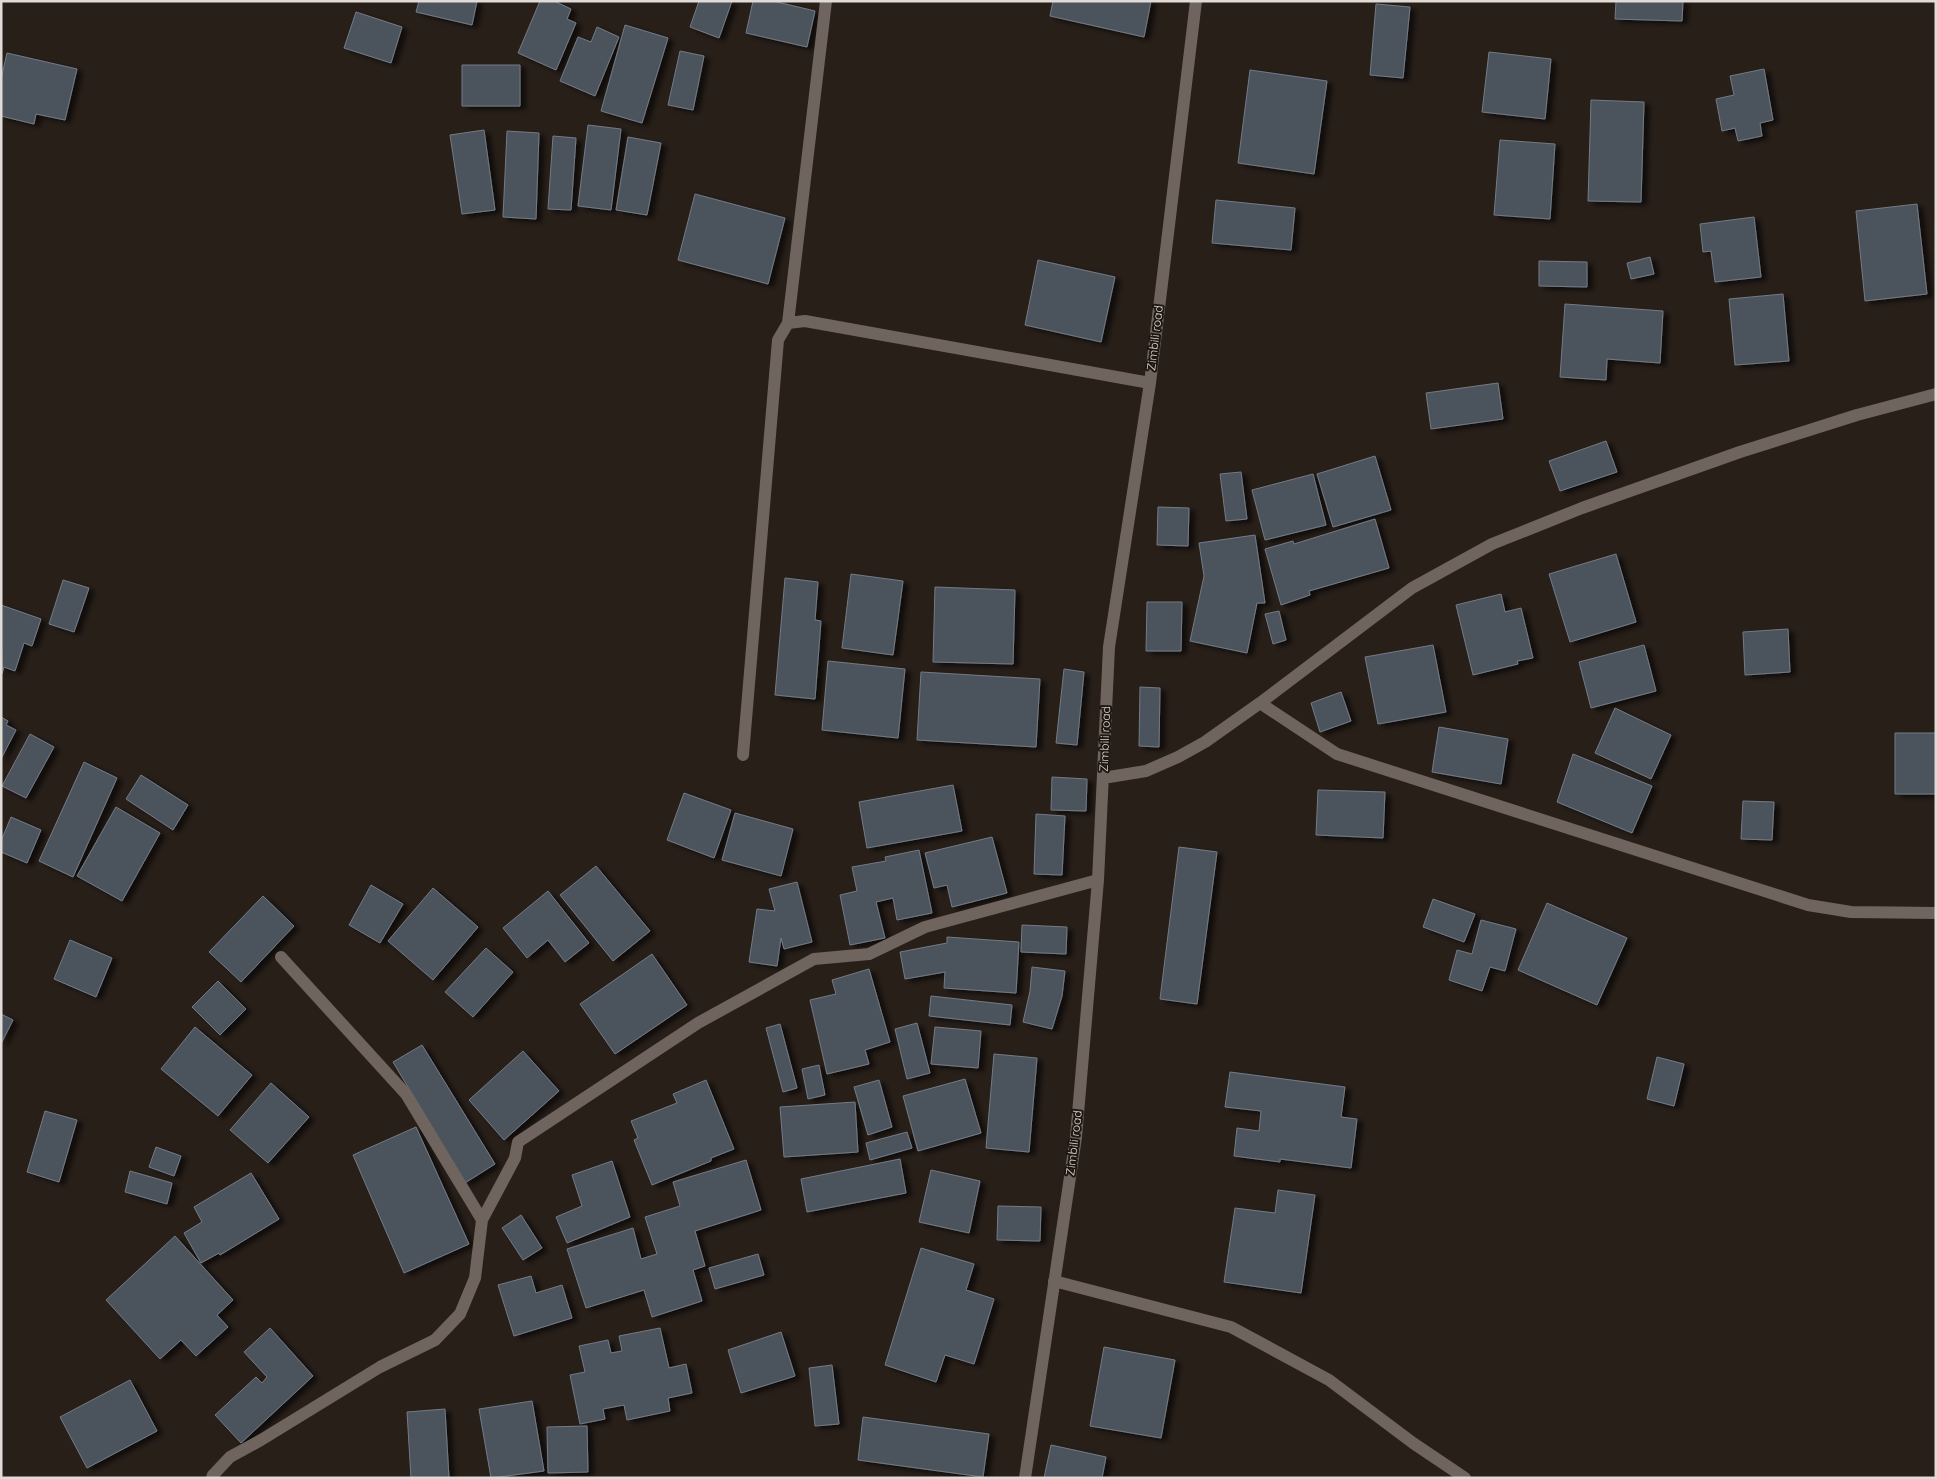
<svg xmlns="http://www.w3.org/2000/svg" width="1937" height="1479" font-family="Quicksand,sans-serif">
<defs>
<filter id="shadow"><feDropShadow dx="5.5" dy="3" stdDeviation="2.5" flood-color="#0009"/></filter>
</defs>
<rect width="100%" height="100%" fill="#281f19"/>
<path fill="#4c535c" stroke="#737b85" filter="url(#shadow)" d="M419 1H477L472 25 416 12Z
M540 1H554L571 9 567 19 576 23 556 70 518 53Z
M699 1H732L719 38 690 27Z
M753 1H773L815 11 807 47 746 33Z
M1053 1H1151L1144 37 1050 16Z
M1616 1H1683L1682 21 1615 19Z
M1376 4 1410 7 1403 78 1370 75Z
M356 12 402 27 391 63 344 48Z
M625 25 668 38 642 123 601 111Z
M597 27 619 37 595 96 560 81 578 37 591 42Z
M680 51 704 56 693 110 668 105Z
M1489 52 1551 59 1545 119 1482 112Z
M7 53 77 69 65 120 36 114 34 124 1 116V79Z
M462 65H520V106H462Z
M1764 69 1773 120 1760 123 1762 136 1738 141 1735 128 1722 131 1716 99 1734 95 1730 76Z
M1250 70 1327 81 1314 174 1238 163Z
M1591 100 1644 102 1641 202 1588 201Z
M588 125 621 129 611 210 578 206Z
M484 130 495 210 462 214 450 135Z
M507 131 539 133 536 219 503 217Z
M553 136 576 138 571 210 548 209Z
M628 137 661 143 647 215 616 210Z
M1500 140 1555 144 1550 219 1494 215Z
M695 194 785 218 768 284 678 260Z
M1216 200 1295 208 1291 250 1212 243Z
M1917 204 1927 294 1865 301 1856 211Z
M1754 217 1761 277 1715 282 1711 251 1703 252 1700 224Z
M1650 257 1654 274 1631 279 1627 263Z
M1038 260 1115 277 1101 342 1025 325Z
M1539 261 1587 262V287L1539 286Z
M1783 294 1789 361 1735 365 1729 299Z
M1565 304 1663 311 1660 363 1607 359 1606 380 1560 377Z
M1498 383 1503 419 1431 429 1426 393Z
M1606 441 1617 472 1560 491 1549 461Z
M1375 456 1391 510 1333 527 1317 474Z
M1241 472 1247 519 1226 521 1220 474Z
M1313 474 1326 525 1265 540 1252 490Z
M1158 507 1189 508 1188 546 1157 545Z
M1375 519 1389 568 1309 591 1310 595 1281 605 1265 549 1293 541 1294 544Z
M1255 535 1265 603H1257L1247 653 1190 641 1204 576 1199 543Z
M1616 554 1636 622 1570 642 1549 574Z
M851 574 903 581 893 655 842 648Z
M785 578 818 582 815 620 821 621 815 699 775 695Z
M63 580 89 588 74 632 49 624Z
M935 587 1015 590 1013 664 933 662Z
M1501 594 1505 612 1521 608 1533 658 1517 661 1518 664 1473 675 1456 605Z
M1147 602H1182L1181 651H1146Z
M1 605 41 619 32 646 24 643 15 671 4 667 2 674Z
M1279 611 1286 640 1273 644 1265 614Z
M1788 629 1790 672 1745 675 1743 632Z
M1433 645 1446 712 1378 724 1365 657Z
M1644 645 1656 691 1591 708 1579 662Z
M828 661 905 669 898 738 822 730Z
M1064 669 1084 672 1077 745 1056 743Z
M921 672 1040 679 1036 747 917 740Z
M1140 687 1160 688 1159 747 1139 746Z
M1341 692 1351 721 1320 732 1311 703Z
M1615 708 1671 735 1651 779 1595 753Z
M1 717 8 721 6 725 16 730 1 759Z
M1439 727 1508 739 1501 784 1432 772Z
M1895 733H1936V794H1895Z
M30 734 54 747 26 798 2 786Z
M1573 754 1652 786 1632 833 1557 802Z
M84 762 117 778 73 877 39 861Z
M141 775 188 805 173 830 126 799Z
M1052 777 1087 779 1086 811 1051 810Z
M953 785 962 831 867 848 859 802Z
M1318 790 1385 792 1383 838 1316 835Z
M684 793 731 810 714 858 667 840Z
M1743 801 1774 802 1772 840 1741 839Z
M116 807 160 833 122 901 77 876Z
M735 813 793 829 781 876 722 860Z
M1036 814 1065 816 1062 875 1034 874Z
M11 817 41 830 27 863 1 852V841Z
M992 837 1007 893 952 907 947 885 934 888 925 853Z
M1179 847 1217 852 1197 1004 1160 999Z
M919 850 932 913 897 920 893 898 876 902 885 938 850 945 840 895 857 891 852 867 886 861 885 857Z
M596 866 650 931 613 961 560 895Z
M797 882 812 942 784 949 781 938 777 966 749 962 757 909 775 911 769 889Z
M371 885 403 904 380 943 349 925Z
M433 888 478 927 433 980 388 941Z
M548 891 589 943 565 962 548 940 527 958 503 928Z
M263 896 294 926 241 982 209 952Z
M1433 899 1475 914 1464 942 1423 927Z
M1547 903 1627 938 1597 1005 1518 970Z
M1481 920 1516 929 1505 971 1490 967 1482 991 1449 980 1457 950 1472 954Z
M1022 925 1067 927 1066 954 1021 952Z
M947 937 1019 942 1016 993 944 988 945 972 905 979 900 952 947 943Z
M70 940 112 958 96 997 54 979Z
M486 948 513 972 473 1017 445 992Z
M652 954 687 1005 615 1054 580 1004Z
M1032 967 1065 971 1062 996 1052 1029 1023 1022 1030 991Z
M869 969 890 1042 865 1050 869 1064 827 1074 810 1000 836 994 832 980Z
M218 981 246 1009 220 1035 192 1007Z
M931 996 1012 1005 1010 1025 929 1016Z
M1 1014 13 1020 1 1044Z
M917 1023 930 1073 907 1079 895 1029Z
M780 1024 797 1088 783 1092 766 1028Z
M195 1027 252 1075 218 1116 161 1069Z
M935 1027 981 1031 978 1068 931 1064Z
M422 1045 495 1164 465 1183 393 1062Z
M523 1051 559 1091 504 1140 469 1100Z
M994 1054 1037 1058 1029 1152 986 1148Z
M1657 1057 1684 1064 1674 1106 1647 1099Z
M819 1065 825 1095 808 1099 802 1069Z
M1230 1072 1345 1087 1341 1117 1357 1119 1351 1168 1280 1159V1162L1234 1156 1237 1128 1259 1131 1261 1111 1225 1107Z
M965 1079 981 1133 918 1151 903 1096Z
M706 1080 734 1149 711 1158V1161L652 1185 634 1140 638 1138 631 1121 677 1103 673 1094Z
M879 1080 892 1127 868 1135 854 1087Z
M271 1083 309 1117 268 1163 230 1130Z
M855 1102 858 1152 784 1157 780 1107Z
M45 1111 77 1120 59 1182 27 1172Z
M416 1127 469 1244 404 1273 353 1155Z
M907 1132 912 1148 870 1160 866 1143Z
M156 1147 181 1156 174 1176 149 1167Z
M900 1159 906 1193 807 1212 801 1179Z
M746 1160 761 1210 695 1231 705 1266 693 1270 702 1301 652 1317 644 1290 586 1308 567 1249 633 1228 641 1259 657 1254 645 1217 680 1206 673 1182Z
M612 1161 630 1217 567 1243 556 1217 582 1206 572 1175Z
M931 1170 980 1181 969 1233 919 1222Z
M130 1171 172 1183 167 1204 125 1192Z
M251 1173 279 1219 220 1255 219 1253 201 1263 184 1233 202 1222 194 1207Z
M1278 1190 1315 1195 1301 1293 1224 1282 1235 1208 1275 1213Z
M998 1206 1041 1207 1040 1241 997 1240Z
M521 1215 542 1248 523 1260 502 1228Z
M175 1236 233 1300 217 1315 228 1327 196 1356 181 1340 160 1359 106 1300Z
M921 1248 974 1264 966 1290 994 1299 974 1364 945 1355 936 1382 885 1365Z
M758 1254 764 1275 715 1289 709 1268Z
M531 1276 536 1293 562 1285 572 1318 514 1336 498 1285Z
M270 1328 313 1376 241 1443 215 1415 256 1377 262 1383 267 1377 244 1352Z
M660 1328 669 1368 686 1364 692 1393 668 1398 670 1411 627 1420 624 1405 603 1409 605 1419 580 1424 570 1375 585 1372 579 1346 608 1340 611 1353 622 1351 619 1336Z
M781 1332 795 1376 741 1393 728 1350Z
M1104 1347 1175 1360 1161 1438 1090 1426Z
M832 1365 839 1424 815 1426 809 1368Z
M130 1380 157 1431 87 1468 60 1417Z
M532 1401 544 1471 491 1478 479 1409Z
M445 1409 449 1478H411L407 1412Z
M863 1417 989 1434 983 1477 858 1460Z
M587 1426 588 1472 548 1473 547 1427Z
M1051 1445 1106 1457 1102 1478H1044Z"/>
<g fill="none" stroke-linecap="round" stroke-linejoin="round">
<path stroke="#6f655e" stroke-width="12" d="M788 323 826 1
M1260 703 1337 754 1808 905 1851 912 1936 913
M743 755 778 340 788 323 805 321 1150 383
M1103 778 1146 771 1178 757 1205 742 1260 703 1412 588 1492 544 1582 508 1740 452 1857 415 1936 394
M281 957 406 1094 482 1220 515 1158 518 1142 698 1023 814 959 869 954 925 927 1098 880
M1054 1281 1231 1327 1329 1380 1413 1443 1465 1478
M212 1478 213 1475 230 1457 261 1440 380 1367 435 1340 460 1314 475 1278 482 1220
M1025 1478 1076 1137 1098 880 1109 647 1150 383 1196 1"/>
</g>
<g text-anchor="middle" stroke-width="4" stroke-linejoin="round" paint-order="stroke">
<g font-size="12" fill="#e1dbd7" stroke="#1e1610">
<text transform="translate(1155 338) rotate(-83)" y="4">Zimbili road</text>
<text transform="translate(1105 739) rotate(-88)" y="4">Zimbili road</text>
<text transform="translate(1074 1143) rotate(-83)" y="4">Zimbili road</text>
</g>
</g>
<rect width="1937" height="1479" fill="none" stroke="#e1dbd7" stroke-width="5"/>
</svg>
